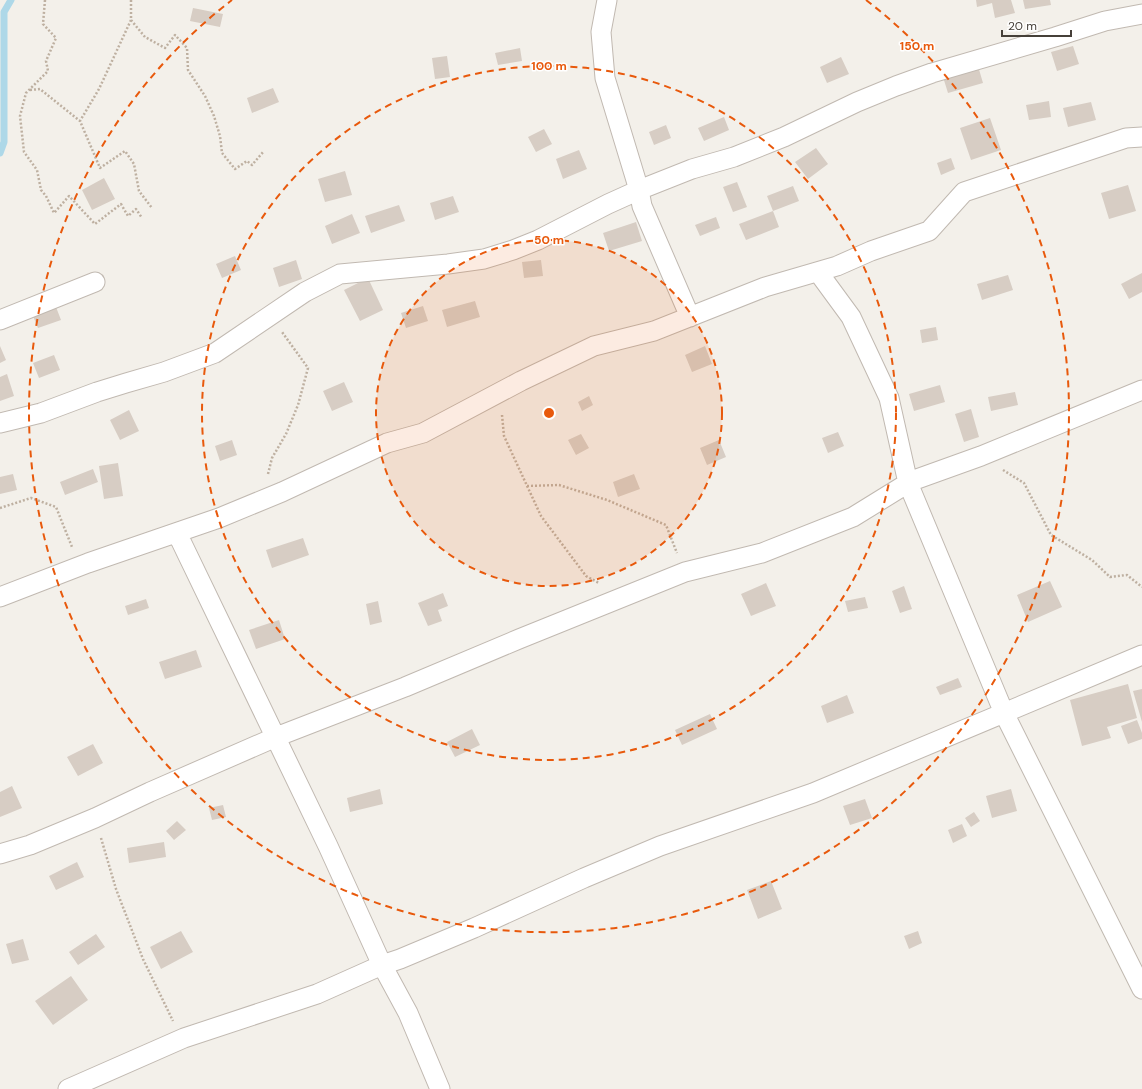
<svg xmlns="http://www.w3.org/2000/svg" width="1142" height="1089" font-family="'DM Sans',sans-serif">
<rect width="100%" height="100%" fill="#f3f0ea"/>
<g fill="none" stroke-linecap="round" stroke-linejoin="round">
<path stroke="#aed8e8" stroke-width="7" d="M0 153 4 142V12L11 0"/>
</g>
<path fill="#d7cdc4" d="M976 0H1011L1015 13 995 18 992 3 977 7Z
M1023 0H1050L1051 5 1025 9Z
M193 8 223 14 220 27 190 21Z
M1073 46 1079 64 1057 71 1051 52Z
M520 48 522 61 498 65 495 53Z
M447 56 450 77 435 79 432 58Z
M841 57 849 74 827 83 820 67Z
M978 66 983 83 948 93 943 77Z
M273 88 279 102 252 113 247 98Z
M1049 101 1051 117 1029 120 1026 105Z
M1091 102 1096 120 1068 127 1063 108Z
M724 117 729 130 704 141 698 128Z
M990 118 1001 150 971 160 960 128Z
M666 125 671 138 654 145 649 132Z
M544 129 552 144 536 152 528 137Z
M816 148 828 164 808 179 795 162Z
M579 150 587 169 563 179 556 159Z
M951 158 955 169 941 175 937 163Z
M345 171 352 195 325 202 318 179Z
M104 178 115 199 92 210 82 190Z
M737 182 747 207 733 212 723 187Z
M1128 185 1136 211 1109 219 1101 193Z
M793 186 799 201 773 211 767 196Z
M453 196 459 212 435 220 430 203Z
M399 205 405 221 371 233 365 216Z
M773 211 779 227 746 240 739 224Z
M352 214 360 233 332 244 325 226Z
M716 217 720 228 700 236 695 225Z
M636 222 642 241 609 251 603 233Z
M235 256 241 270 222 278 216 264Z
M296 260 302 279 279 287 273 268Z
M541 260 543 276 524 278 522 262Z
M1142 273V292L1129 299 1121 284Z
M1008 275 1013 290 982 300 977 284Z
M368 278 383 310 360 321 344 290Z
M475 301 480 317 447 327 442 310Z
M423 306 428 321 406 328 401 313Z
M56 307 61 320 38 328 33 316Z
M936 327 938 340 922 343 920 330Z
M0 346 6 360 0 363Z
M705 346 712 364 692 372 685 355Z
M54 355 60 370 39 378 33 363Z
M7 374 14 396 0 401V377Z
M344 382 353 402 332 411 323 391Z
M940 385 945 402 914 411 909 394Z
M1015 392 1018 405 991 411 988 397Z
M589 396 593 405 582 411 578 402Z
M971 409 979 437 964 442 955 414Z
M129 410 139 431 120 440 110 420Z
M838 432 844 446 828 453 822 438Z
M581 434 589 448 576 455 568 440Z
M232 440 237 455 220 461 215 446Z
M719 440 726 457 707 465 700 448Z
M118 463 123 496 104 499 99 466Z
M93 469 98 482 65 495 60 482Z
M13 474 17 490 0 494V477Z
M634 474 640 489 618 497 613 482Z
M303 538 309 555 272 568 266 550Z
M1050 581 1062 607 1028 622 1017 595Z
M766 583 776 606 751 616 741 594Z
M904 586 912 609 900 613 892 591Z
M443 593 448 606 438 610 442 621 428 626 418 603Z
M865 597 868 608 848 612 845 601Z
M146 599 149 608 128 615 125 606Z
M378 601 382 622 370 625 366 604Z
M279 620 285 639 256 649 249 630Z
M196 650 202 667 165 679 159 662Z
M958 678 962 687 940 695 936 687Z
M1128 684 1137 718 1107 727 1111 738 1082 746 1070 700Z
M1142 689V722L1133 691Z
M847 695 854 713 827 723 821 706Z
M710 714 717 729 682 745 675 730Z
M1137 720 1142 733V739L1128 744 1121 726Z
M472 729 480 745 455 757 447 742Z
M93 744 103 763 78 776 67 757Z
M12 786 22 808 0 817V792Z
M380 789 383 804 350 812 347 798Z
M1011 789 1017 811 992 818 986 796Z
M865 799 872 818 850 825 843 806Z
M223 805 226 817 212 820 209 808Z
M974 812 980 821 971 827 965 818Z
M177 821 186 830 174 840 166 831Z
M962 824 967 836 953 843 948 830Z
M164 842 166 857 129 863 127 848Z
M77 862 84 877 56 890 49 876Z
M771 881 782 909 758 919 747 890Z
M181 931 193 952 161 969 150 947Z
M918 931 922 943 909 949 904 936Z
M96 934 105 947 78 965 69 952Z
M23 939 29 960 12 964 6 944Z
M71 976 88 1000 53 1025 35 1001Z"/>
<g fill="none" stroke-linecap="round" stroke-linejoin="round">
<defs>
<path id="minor" d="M607 0 601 32 605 78 639 190 642 206 690 317
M818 272 851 317 889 398 908 483 1004 713 1142 989
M0 320 95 282
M0 423 41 413 97 392 126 383 164 372 215 353 305 292 340 274 448 264 484 259 513 250 538 240 608 204 639 190 692 169 734 157 784 137 857 102 896 86 932 73 1055 37 1105 21 1142 14
M177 533 328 846 382 965 408 1013 440 1089
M0 597 88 563 219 518 282 492 387 443 423 433 521 381 594 346 654 331 765 287 837 266 871 251 929 231 964 192 1126 138 1142 137
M0 854 30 845 95 818 150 792 276 737 405 687 519 639 685 572 762 553 853 517 908 483 917 479 981 456 1142 390
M68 1089 184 1038 317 994 382 965 400 959 474 928 584 878 660 846 813 793 1142 655"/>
</defs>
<use href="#minor" stroke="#c1b9b1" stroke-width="21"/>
<path stroke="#beb0a1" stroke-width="2.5" stroke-dasharray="2 2" stroke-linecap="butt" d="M45 0 43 24 56 38 46 61 48 71 26 93 20 116 24 152 37 170 41 190 46 196 54 213 69 196 95 224 121 204 128 216 136 209 142 218
M131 0V20L99 89 80 121 100 168 125 151 134 164 139 191 152 208
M131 20 145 37 165 48 175 35 187 48 188 70 205 96 214 116 220 136 222 153 235 169 247 161 252 165 264 151
M30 90 40 89 80 121
M502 415 504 436 541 516 586 576 599 583
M1003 470 1024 483 1051 535 1092 560 1110 577 1127 575 1142 587
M268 474 272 458 286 434 298 405 308 368 282 332
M527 486 559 485 607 500 666 525 677 553
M0 508 31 498 56 507 72 547
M101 838 116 889 143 959 173 1021"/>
<use href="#minor" stroke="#fff" stroke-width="19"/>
</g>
<circle cx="549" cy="413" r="173" fill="#e8590c" fill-opacity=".12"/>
<g fill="none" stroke="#e8590c" stroke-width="2" stroke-dasharray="7 5">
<circle cx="549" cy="413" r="173"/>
<circle cx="549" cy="413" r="347"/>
<path d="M866 0A520 520 0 1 1 232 0"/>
</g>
<circle cx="549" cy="413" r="6" fill="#e8590c" stroke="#fff" stroke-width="2"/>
<g font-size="12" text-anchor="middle" font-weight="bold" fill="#e8590c" stroke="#fff" stroke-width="3" stroke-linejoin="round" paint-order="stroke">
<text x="917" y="50">150 m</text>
<text x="549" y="70">100 m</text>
<text x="549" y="244">50 m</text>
</g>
<path d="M1002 30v6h69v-6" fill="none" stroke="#464039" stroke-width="2"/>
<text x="1008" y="30" font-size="12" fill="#464039" stroke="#ffffff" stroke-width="3" paint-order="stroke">20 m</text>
</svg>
